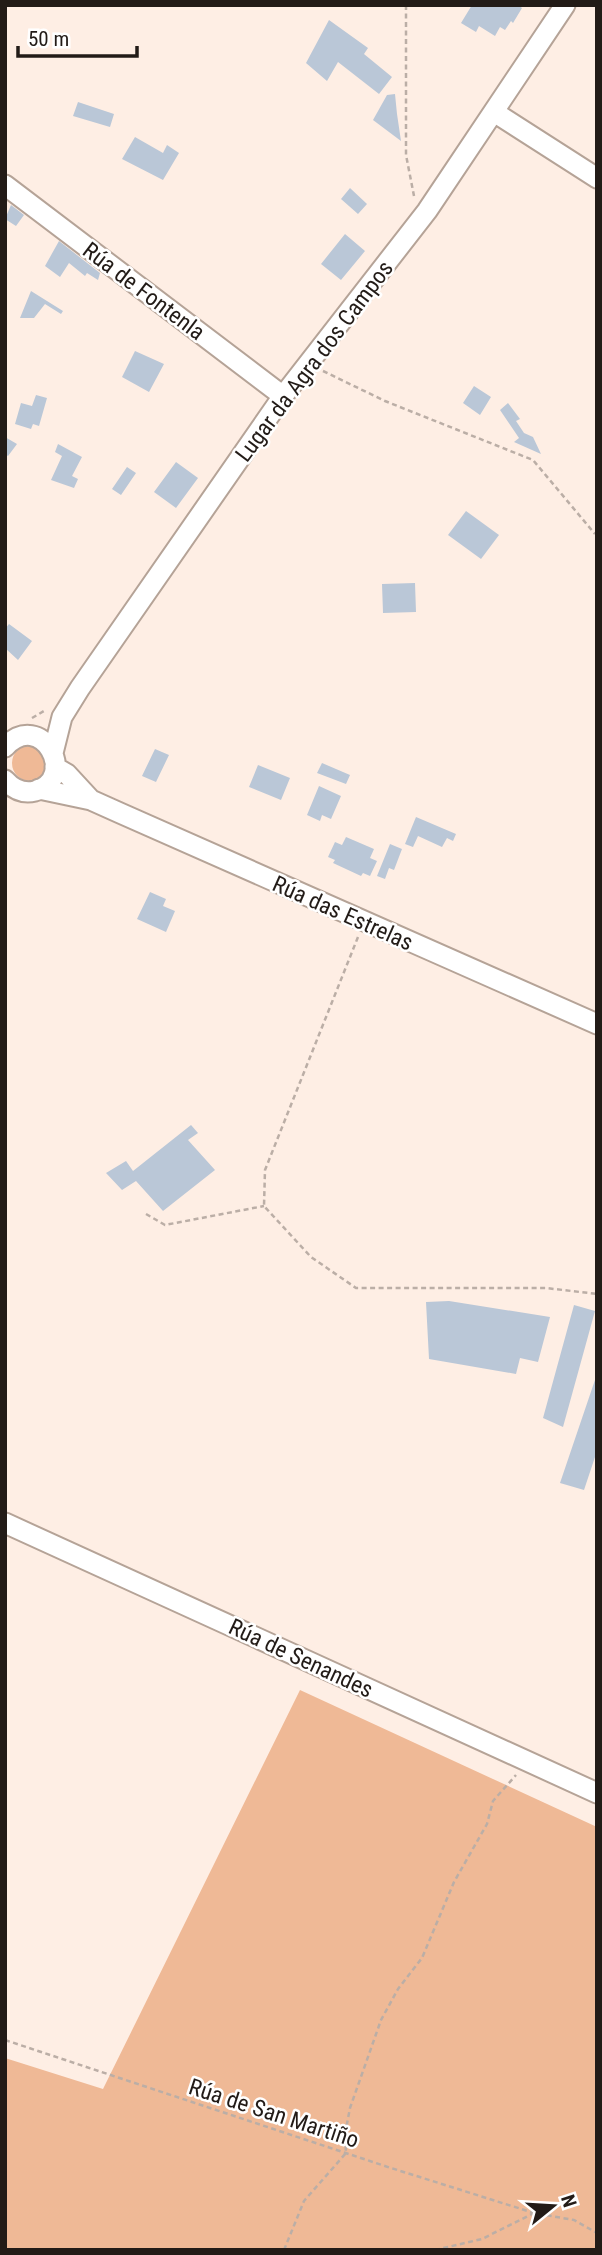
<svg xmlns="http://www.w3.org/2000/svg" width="602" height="2255" font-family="'Roboto Condensed',sans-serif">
<rect width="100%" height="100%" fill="#feeee4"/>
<path fill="#efb996" d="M12 763a18 18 0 1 1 36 0a18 18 0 1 1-36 0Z
M300 1690 597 1827V2250H5V2058L103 2089Z"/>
<path fill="#bac7d7" d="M472 5H518L522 8 513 23 511 21 505 30 500 27 495 36 479 26 476 32 461 23Z
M329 20 368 48 364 54 392 77 379 94 338 62 327 81 306 63Z
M395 94 397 114 401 141 373 120 387 95Z
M78 102 114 114 110 127 73 116Z
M135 137 163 153 167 145 179 153 163 180 122 159Z
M350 188 367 204 358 214 341 199Z
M11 205 24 215 16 226 5 219Z
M345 234 365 251 341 280 321 264Z
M59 241 100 273 98 280 87 273 85 276 69 263 60 277 45 266Z
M31 291 63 311 61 314 45 304 34 318H20Z
M135 351 164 364 149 392 122 377Z
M474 386 491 397 480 415 463 403Z
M36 395 47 398 39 426 33 424 31 429 15 424 21 403 32 406Z
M508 403 520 419 516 421 524 433 533 437 541 454 514 442 519 438 500 410Z
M5 437 17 444 8 456 5 454Z
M58 444 82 457 72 476 78 479 74 488 51 480 62 456 55 452Z
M176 462 198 478 176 508 154 492Z
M127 467 136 473 121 495 112 489Z
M466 511 499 535 481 559 448 535Z
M415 583 416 612 383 613 382 584Z
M9 624 32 641 18 660 5 648V629Z
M155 749 169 755 156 782 142 776Z
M322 763 350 775 346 784 317 773Z
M258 765 290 778 281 800 249 787Z
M319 786 341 796 331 819 322 815 320 821 307 815Z
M416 817 456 834 453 841 447 838 442 847 418 836 413 847 405 844Z
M346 837 374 849 370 858 377 861 370 876 363 873 361 876 333 863 335 860 328 857 335 842 342 845Z
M390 844 402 849 394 870 389 868 385 879 377 876Z
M150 892 166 899 163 906 175 911 166 932 137 919Z
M191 1125 198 1133 188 1140 215 1170 163 1211 136 1181 122 1190 106 1173 126 1161 133 1171Z
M449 1301 550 1317 538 1362 520 1358 516 1374 429 1359 426 1302Z
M574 1305 595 1311 563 1427 543 1418Z
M597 1374V1451L584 1490 560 1483Z"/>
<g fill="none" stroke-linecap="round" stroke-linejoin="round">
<defs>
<path id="minor" d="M494 112 597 178
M5 185 283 396
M5 747C41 708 80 778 35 791 23 794 13 789 5 780
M53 753 62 717 80 688 283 396 427 211 565 5
M55 767 67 774 91 800
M39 789 91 800 120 813 597 1024
M5 1523 597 1793"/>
</defs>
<use href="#minor" stroke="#b5a397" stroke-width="23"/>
<path stroke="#bbaea6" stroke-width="2.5" stroke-dasharray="5 3.5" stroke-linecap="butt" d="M406 5V155L414 196
M323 371 385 401 533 460 595 534
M32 718 44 711
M358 937 265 1170 264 1206 311 1257 356 1288H546L597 1294
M146 1214 165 1225 264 1206
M5 2040 391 2168 534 2213 574 2220 597 2233
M284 2250 304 2201 346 2153 345 2134 350 2108 381 2020 398 1989 422 1958 454 1882 487 1824 493 1801 516 1775
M435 2250 482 2239 534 2213"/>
<use href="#minor" stroke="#fff" stroke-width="19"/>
</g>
<g text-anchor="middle" stroke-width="5" stroke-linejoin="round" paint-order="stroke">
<g font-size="23" fill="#221b17" stroke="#fff">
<text transform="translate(144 291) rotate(37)" y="8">Rúa de Fontenla</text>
<text transform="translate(314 361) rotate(-53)" y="8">Lugar da Agra dos Campos</text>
<text transform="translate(343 913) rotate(24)" y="8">Rúa das Estrelas</text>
<text transform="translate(301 1658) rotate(25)" y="8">Rúa de Senandes</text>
<text transform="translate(274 2113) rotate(18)" y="8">Rúa de San Martiño</text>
</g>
</g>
<rect width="602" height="2255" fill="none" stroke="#221b17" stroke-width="14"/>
<g transform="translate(553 2206) rotate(72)" stroke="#ffffff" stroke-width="5" paint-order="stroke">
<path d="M0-5L12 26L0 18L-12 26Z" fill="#221b17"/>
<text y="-10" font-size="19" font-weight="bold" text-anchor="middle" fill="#221b17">N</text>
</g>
<path d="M18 46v10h119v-10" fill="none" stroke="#221b17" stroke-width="3.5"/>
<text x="28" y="46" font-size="21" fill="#221b17" stroke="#ffffff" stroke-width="5" paint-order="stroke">50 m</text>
</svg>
